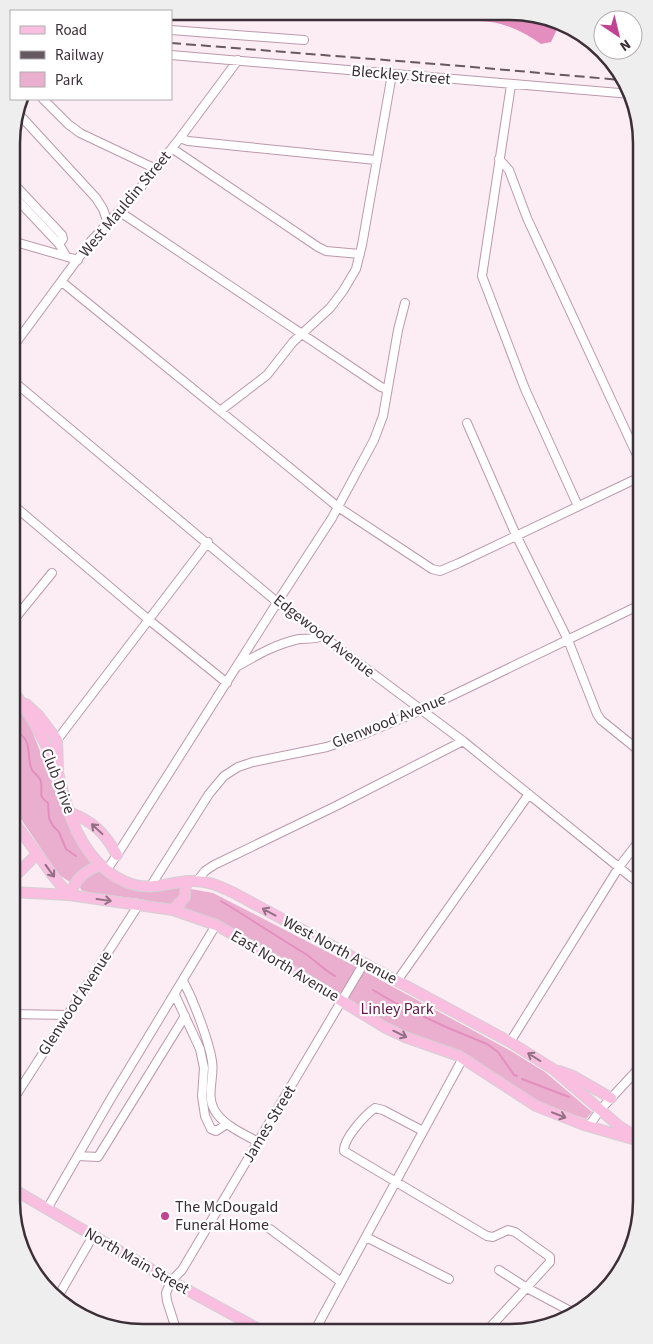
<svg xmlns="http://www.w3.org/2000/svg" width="653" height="1344" font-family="'Source Sans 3',sans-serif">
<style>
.green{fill:#eaafcf}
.water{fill:#e48ebf}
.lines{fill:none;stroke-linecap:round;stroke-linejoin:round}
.stream{stroke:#e48ebf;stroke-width:2}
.minor-casing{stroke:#bc98ab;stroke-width:10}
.major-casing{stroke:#d4d1d3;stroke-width:12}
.minor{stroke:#fff;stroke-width:8}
.major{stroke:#f9bee0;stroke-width:10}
.rail{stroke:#675961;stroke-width:2;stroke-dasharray:10 5;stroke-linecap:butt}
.oneway{stroke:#926f83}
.poi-dot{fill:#c14492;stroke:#fff;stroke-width:2}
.labels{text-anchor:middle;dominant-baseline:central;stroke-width:4.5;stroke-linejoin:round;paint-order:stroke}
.street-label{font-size:16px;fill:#3d2f37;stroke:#fff}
.park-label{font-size:16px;fill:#601546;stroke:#fff}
.poi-label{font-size:16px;fill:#3d2f37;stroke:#fff;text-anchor:start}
.rim{fill:none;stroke:#3d2f37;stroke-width:2.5}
</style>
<rect width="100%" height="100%" fill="#fcecf4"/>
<path class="green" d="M12,699L29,723L74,837L93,866L70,882L59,875L12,806Z
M100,871L129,887L182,886V893L172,906L140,899L89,893L81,890L79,884L92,873Z
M191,889L213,893L351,964L511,1051L545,1072L592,1112L586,1119L552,1107L525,1095L470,1056L405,1034L183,910Z"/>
<path class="water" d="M479,13L536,14L559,25L551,42L541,44C523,31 501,21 479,21L476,17Z"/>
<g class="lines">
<path class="stream" d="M12,725C16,732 24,734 27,743C30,751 28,763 32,770C35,774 40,777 41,782C43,794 37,795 48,803L49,818L53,826L59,832L66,849L76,856
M221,901C249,918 276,936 304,953C315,960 324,970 335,976
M373,990L397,1004L446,1027L487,1044L498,1052L514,1075L517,1076
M522,1079L569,1097"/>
<g class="minor-casing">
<path id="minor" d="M171,30L304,40
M171,55L631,94
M511,85L482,276L525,389L578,506
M43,99L68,124L80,133L156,169
M17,112L96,198L103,209L108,223
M180,138L188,141L376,160
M173,149L318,247L326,251L360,254
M499,159L509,170L527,218L642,466
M12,182L62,235L63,239L59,244
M12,194L59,244L66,256
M120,212L381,387L387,389
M12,241L78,260
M62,282L338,507L432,569L440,571L459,563L642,476
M12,348L91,241L138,191L180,138L238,60
M12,380L277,602L463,741L642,886
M220,411L267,375L293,342L330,308L343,291L356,269L362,245L392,74
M467,423L516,535L568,640L597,714L601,720L642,753
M12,504L149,620L227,683
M12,622L52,573
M238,666C257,655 276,644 299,639C306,638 315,640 322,636
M57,740L208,542
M106,871L117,855L280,598L332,518L374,440L383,416L398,330L405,303
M197,881L205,871L214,865L336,806L463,741
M150,887L209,794L224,776L238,767L253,762L327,747L364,734L422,710L642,604
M183,981C193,999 209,1041 212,1061C215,1079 204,1097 217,1114C227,1127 244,1134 258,1142
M397,981L529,794
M175,995L200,1049L204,1068L202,1096L205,1116L211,1129L216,1131L227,1124
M11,1014L67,1015
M510,1042L619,867L642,837
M11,1103L139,904
M589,1126L600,1110L641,1066
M423,1131L383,1110L375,1108C365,1115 343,1139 344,1151L487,1236L493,1237L508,1230L515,1232L550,1257V1262L485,1333
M78,1156L98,1157L185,1016
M47,1209L110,1100L216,925
M270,1229L341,1282
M366,1237L449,1279
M499,1270L527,1288L572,1312
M56,1300L93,1236
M177,1332L167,1301L166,1293L171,1281L182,1270L364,963
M314,1332L463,1058"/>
</g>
<g class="major-casing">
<path id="major" d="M12,690C31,714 47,745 58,773C61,783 63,793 66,803C76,836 93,868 126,882C150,892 167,882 190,881C207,880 219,886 234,893L510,1042L553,1069L619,1126L641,1140
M26,704L39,716L57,740L58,770
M69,812C94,822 104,832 117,855
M12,819L54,877L69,895
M12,879L37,854
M12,892L69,895L173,910L216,925L239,938L384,1027L405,1037L459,1056L536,1106L584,1125L636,1140
M69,895C77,878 83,872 100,865
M173,910L185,897L186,881
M559,1071L573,1076L611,1098
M11,1188L171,1281L264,1332"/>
</g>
<use href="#minor" class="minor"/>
<use href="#major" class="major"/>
<path class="rail" d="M171,43L461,66L621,80"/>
</g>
<defs><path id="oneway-shaft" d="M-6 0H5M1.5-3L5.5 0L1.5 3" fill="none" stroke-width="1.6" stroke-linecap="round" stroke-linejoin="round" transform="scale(1.25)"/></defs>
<g class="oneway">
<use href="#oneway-shaft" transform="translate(97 829) rotate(-137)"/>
<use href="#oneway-shaft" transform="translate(50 871) rotate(54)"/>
<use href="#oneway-shaft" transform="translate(104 900) rotate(8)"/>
<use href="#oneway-shaft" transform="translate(269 912) rotate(-152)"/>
<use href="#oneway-shaft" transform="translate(400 1034) rotate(26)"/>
<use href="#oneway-shaft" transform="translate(534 1057) rotate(-148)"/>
<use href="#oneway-shaft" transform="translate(559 1115) rotate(21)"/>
</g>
<circle class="poi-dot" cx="165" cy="1216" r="5"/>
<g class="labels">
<g class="street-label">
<text transform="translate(401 75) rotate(5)">Bleckley Street</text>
<text transform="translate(125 204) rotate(-50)">West Mauldin Street</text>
<text transform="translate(324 636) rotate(38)">Edgewood Avenue</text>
<text transform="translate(389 721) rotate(-22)">Glenwood Avenue</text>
<text transform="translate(58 781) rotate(69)">Club Drive</text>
<text transform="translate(340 950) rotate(28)">West North Avenue</text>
<text transform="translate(285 966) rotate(31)">East North Avenue</text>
<text transform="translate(75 1003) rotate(-57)">Glenwood Avenue</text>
<text transform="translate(269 1124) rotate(-59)">James Street</text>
<text transform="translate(137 1261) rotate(30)">North Main Street</text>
</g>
<g class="park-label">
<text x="397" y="1009">Linley Park</text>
</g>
<g class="poi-label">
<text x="175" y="1207">The McDougald<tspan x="175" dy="18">Funeral Home</tspan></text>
</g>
</g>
<path d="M0 0H653V1344H0ZM143 20H510A123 123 0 0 1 633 143V1201A123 123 0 0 1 510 1324H143A123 123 0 0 1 20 1201V143A123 123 0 0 1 143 20Z" fill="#efeeef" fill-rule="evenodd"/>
<path class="rim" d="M143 20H510A123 123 0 0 1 633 143V1201A123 123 0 0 1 510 1324H143A123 123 0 0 1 20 1201V143A123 123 0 0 1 143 20Z"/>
<rect x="10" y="10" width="162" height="90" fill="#ffffff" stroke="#b1acaf"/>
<rect x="20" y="26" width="25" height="8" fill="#f9bee0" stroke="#b1acaf"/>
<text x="55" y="35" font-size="15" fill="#3d2f37">Road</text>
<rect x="20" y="51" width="25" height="8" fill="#675961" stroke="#b1acaf"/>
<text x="55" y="60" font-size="15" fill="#3d2f37">Railway</text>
<rect x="20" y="72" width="25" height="15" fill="#eaafcf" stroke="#b1acaf"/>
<text x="55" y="85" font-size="15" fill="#3d2f37">Park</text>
<g transform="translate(618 35) rotate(145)"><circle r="24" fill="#ffffff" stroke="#b1acaf"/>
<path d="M0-4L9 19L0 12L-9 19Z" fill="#c14492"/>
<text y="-8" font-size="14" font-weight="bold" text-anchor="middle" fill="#3d2f37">N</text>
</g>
</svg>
